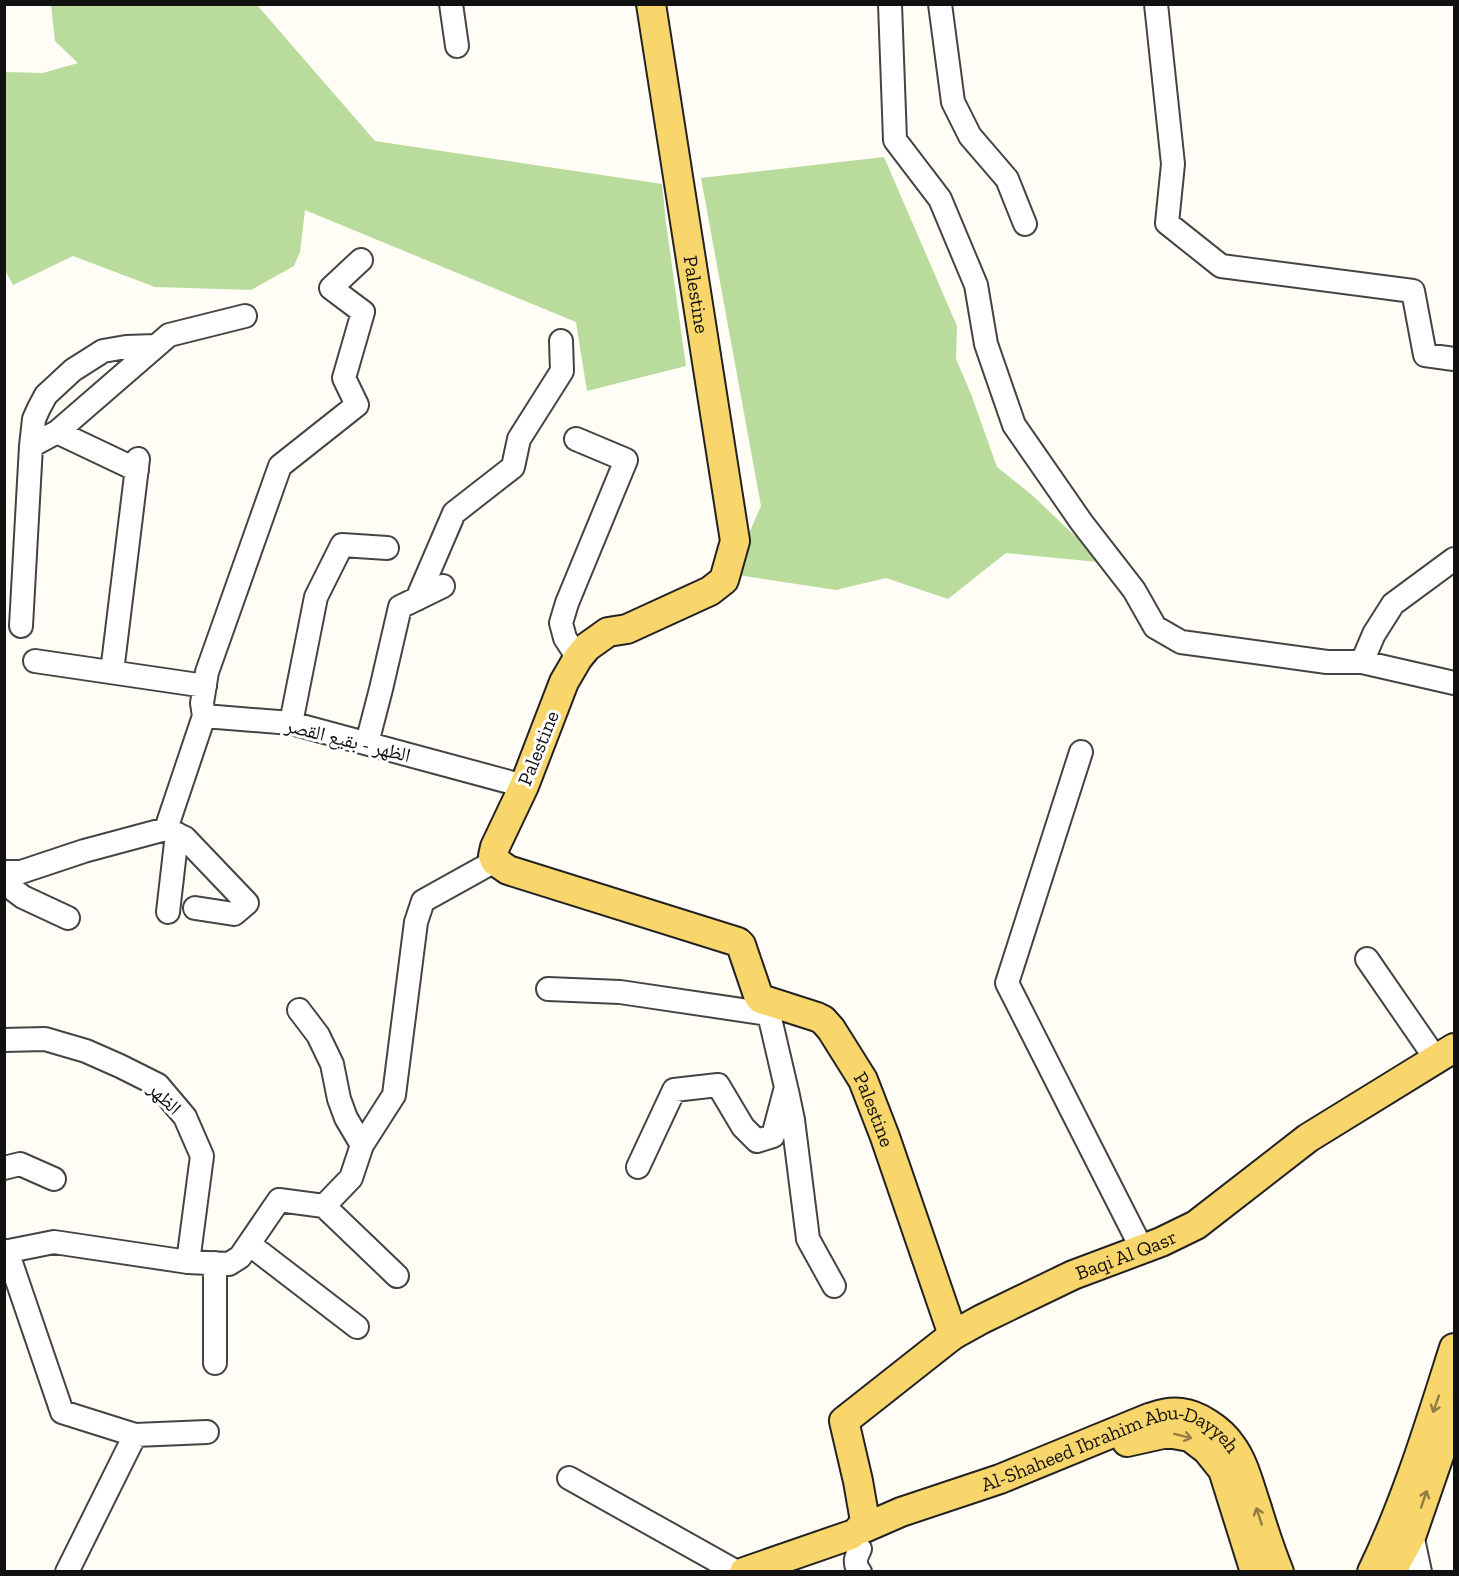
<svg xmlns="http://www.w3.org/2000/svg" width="1459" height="1576" font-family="'Zilla Slab','Noto Naskh Arabic',serif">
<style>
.forest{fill:#b9dc9c}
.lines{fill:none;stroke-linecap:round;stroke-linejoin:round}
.minor-casing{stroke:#444;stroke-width:26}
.major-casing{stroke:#222;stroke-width:32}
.minor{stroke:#fff;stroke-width:22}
.major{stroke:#f9d66b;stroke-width:28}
.oneway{stroke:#917d42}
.labels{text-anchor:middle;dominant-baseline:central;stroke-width:6;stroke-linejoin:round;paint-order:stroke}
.street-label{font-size:20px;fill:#111;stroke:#fff}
</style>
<rect width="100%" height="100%" fill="#fffdf5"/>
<path class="forest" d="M51,5H257L375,141L662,184L666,223L686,366L587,391L576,322L305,210L300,252L294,266L251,290L155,287L73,256L13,285L4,268L5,72L43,73L78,63L55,41Z
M884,157L957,326L956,359L971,394L997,467L1032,495L1075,536L1118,564L1006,553L948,599L886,578L836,590L731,574L761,506L701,178Z"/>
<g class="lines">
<g class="minor-casing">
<path id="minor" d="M451,4L457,46
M890,4L895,140L940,199L976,285L986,344L1014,425L1082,523L1134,590L1155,627L1181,642L1327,662H1362L1374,634L1393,604L1454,559
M940,4L953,102L970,136L1007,179L1025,224
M1156,4L1173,164L1167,223L1221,266L1413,291L1425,355L1454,359
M57,432L169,335L245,316
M576,439L626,460L567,603L561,623L565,638L578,658
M31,446L34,419L39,408L46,395L73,370L103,351L126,347L156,346
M417,599L454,513L513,467L519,439L562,371L561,341
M21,626L31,446L57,432L137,470
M35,661L205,686
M1362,662L1454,683
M112,672L138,459
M204,716L202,703L207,672L280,466L357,405L344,378L363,312L331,288L361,260
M291,723L316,597L342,545L387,548
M367,743L381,689L400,607L443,586
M1081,752L1007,983L1142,1249
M166,829L185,838L247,903L234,914L195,908
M4,872H21L84,851L166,829L204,716L291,723L524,786
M4,880L15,891L23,897L68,918
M168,912L177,834
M1367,959L1436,1059
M548,989L620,992L769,1014L765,1002
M299,1010L318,1035L332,1064L339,1099L346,1118L362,1145
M4,1040L45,1039L86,1051L120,1066L158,1085L185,1117L202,1156L188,1262
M787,1091L793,1120L808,1239L834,1286
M638,1167L674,1090L718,1085L743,1127L757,1141L773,1136L786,1087L769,1014
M4,1168L20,1164L54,1179
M324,1206L351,1178L362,1145L394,1095L416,922L423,901L495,861
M249,1244L357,1327
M7,1251L62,1412L135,1435L207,1432
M4,1252L54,1242L188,1262L229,1264L240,1257L279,1200L324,1206L397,1276
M215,1263V1363
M569,1478L737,1572
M1412,1534L1420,1572
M67,1572L135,1435
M860,1572C853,1563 856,1557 860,1549"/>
</g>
<g class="major-casing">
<g id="major">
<path id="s1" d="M651,4L735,541L724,580L710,591L627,629L608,632L587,647L578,658L564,682L524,786L495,847L493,856L495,861L508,870L738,942L741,945L758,995L761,999L817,1017L823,1020L831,1029L863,1080L885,1137L953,1335"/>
<path d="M1127,1442L1163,1434H1173L1190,1437L1207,1450L1223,1470L1255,1572"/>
<path id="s2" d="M860,1528L864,1525L865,1521L858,1481L844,1421L953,1335L982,1319L1073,1275L1161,1242L1196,1225L1308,1138L1454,1048"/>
<path id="s3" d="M862,1529L901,1512L1000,1479L1149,1418C1159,1415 1170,1411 1181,1413C1199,1415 1221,1430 1231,1445C1244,1462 1249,1485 1256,1505C1263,1528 1270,1550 1279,1572"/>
<path d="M744,1572L851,1535"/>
<path d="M1372,1572C1407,1500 1430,1423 1454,1348"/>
<path d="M1391,1572L1412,1534L1454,1412"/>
</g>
</g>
<use href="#minor" class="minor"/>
<use href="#major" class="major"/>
</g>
<defs><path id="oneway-shaft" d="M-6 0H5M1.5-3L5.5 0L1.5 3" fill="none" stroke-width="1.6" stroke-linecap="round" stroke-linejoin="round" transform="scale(1.5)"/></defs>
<g class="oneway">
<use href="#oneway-shaft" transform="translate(1436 1404) rotate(109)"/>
<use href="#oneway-shaft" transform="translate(1183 1436) rotate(14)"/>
<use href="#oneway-shaft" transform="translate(1424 1499) rotate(-71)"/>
<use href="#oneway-shaft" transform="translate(1259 1516) rotate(-108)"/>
</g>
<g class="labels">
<g class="street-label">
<text stroke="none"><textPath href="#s1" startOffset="294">Palestine</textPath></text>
<text transform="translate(348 740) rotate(14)">الظهر - بقيع القصر</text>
<text transform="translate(538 748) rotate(-68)">Palestine</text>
<text transform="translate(165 1098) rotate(44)">الظهر</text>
<text stroke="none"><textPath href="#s1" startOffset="1462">Palestine</textPath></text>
<text stroke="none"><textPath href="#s2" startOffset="441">Baqi Al Qasr</textPath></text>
<text stroke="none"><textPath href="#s3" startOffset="268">Al-Shaheed Ibrahim Abu-Dayyeh</textPath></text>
</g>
</g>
<rect width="1459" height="1576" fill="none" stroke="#111111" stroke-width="12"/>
</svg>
